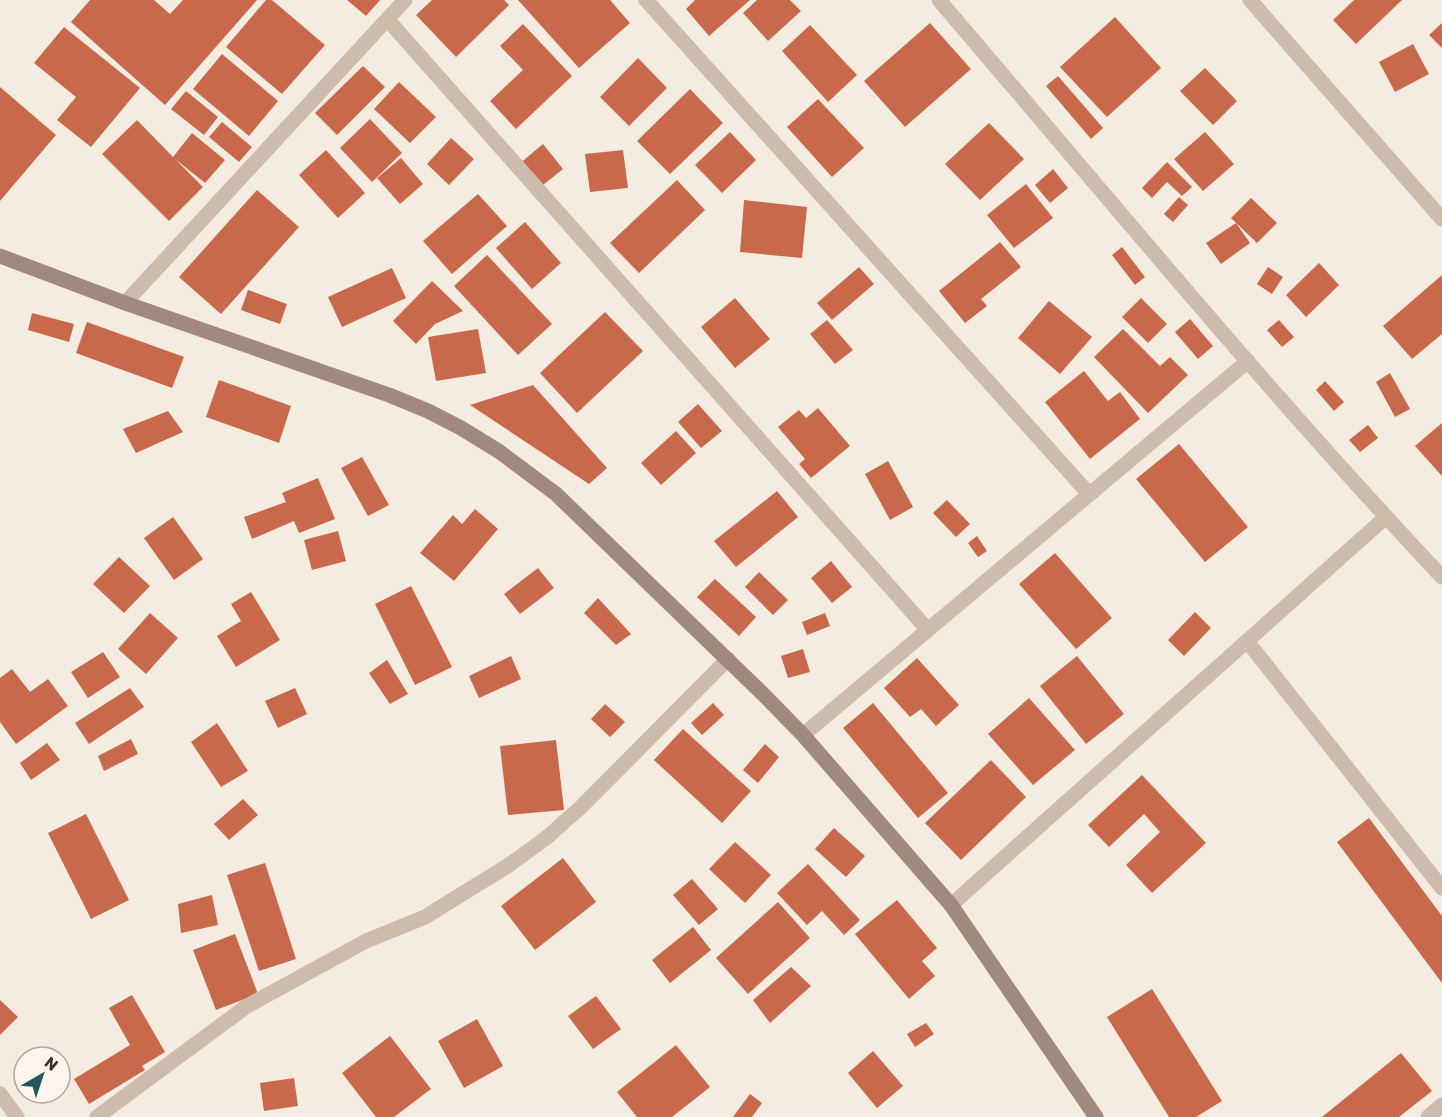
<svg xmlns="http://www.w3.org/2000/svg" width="1442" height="1117" font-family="Rubik,sans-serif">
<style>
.building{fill:#c8694b}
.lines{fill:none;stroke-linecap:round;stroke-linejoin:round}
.minor{stroke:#cdbbac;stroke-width:15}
.secondary{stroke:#a18a7d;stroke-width:15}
</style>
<rect width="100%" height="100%" fill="#f4ebe1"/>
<path class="building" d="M90,0H154L170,14L183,0H257L165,105L71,22Z
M266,0H272L325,45L282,94L226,47Z
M347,0H380L366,16Z
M432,0H504L509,5L456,57L416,15Z
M518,0H610L630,23L579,68Z
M695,0H750L709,36L686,9Z
M757,0H790L801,11L768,41L743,13Z
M1354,0H1402L1356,44L1333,20Z
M1115,17L1161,68L1107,117L1060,67Z
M930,23L971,69L905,127L864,81Z
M1442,23V48L1429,35Z
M523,24L572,76L516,129L490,101L523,70L500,46Z
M810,25L857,75L828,102L782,51Z
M64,27L140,88L91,147L57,120L76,97L34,63Z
M1413,44L1429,74L1395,92L1379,62Z
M222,54L278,101L249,136L193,89Z
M638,58L667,88L629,126L600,97Z
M363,66L385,87L337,135L315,113Z
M1205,68L1237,101L1213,125L1180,91Z
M1058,76L1103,128L1091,139L1046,86Z
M399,82L436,117L410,143L374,109Z
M0,87L56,135L0,201Z
M690,89L723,123L670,174L637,141Z
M186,91L218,117L204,135L171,109Z
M818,99L864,148L832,177L787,127Z
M370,119L402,153L372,182L340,148Z
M137,120L173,157L192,133L225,160L205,183L175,159L203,187L169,221L102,154Z
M222,122L252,147L239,162L209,137Z
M989,123L1024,159L980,200L945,164Z
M730,132L756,160L722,193L695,165Z
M1205,132L1234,164L1203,191L1174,159Z
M451,138L474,159L449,185L427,164Z
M543,144L563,169L538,189L518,165Z
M326,150L365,193L338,218L299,175Z
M623,150L628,188L590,192L585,154Z
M401,158L423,184L400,204L377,178Z
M1167,162L1192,187L1182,196L1167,182L1152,198L1142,188Z
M1053,169L1068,188L1050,203L1035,185Z
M677,180L705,210L639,273L610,243Z
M1026,184L1053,218L1014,248L987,215Z
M257,190L299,227L221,314L179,277Z
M478,194L507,226L452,274L423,241Z
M1179,197L1188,205L1173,222L1164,214Z
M1251,198L1277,223L1257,243L1231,218Z
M744,200L807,207L802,258L740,252Z
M525,222L561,263L532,289L496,248Z
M1236,223L1250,243L1221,264L1206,243Z
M1000,242L1021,267L981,299L987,306L965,323L939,291Z
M1122,247L1145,277L1135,285L1112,255Z
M487,255L552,324L518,355L454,286Z
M1319,263L1339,285L1306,317L1286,295Z
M859,267L874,284L832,320L817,303Z
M1268,267L1283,277L1272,294L1257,284Z
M392,268L406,298L342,327L328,297Z
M1442,275V334L1412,359L1383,326Z
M432,281L463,311L435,324L416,344L393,321Z
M248,290L287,304L280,324L241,310Z
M735,298L770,339L735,368L701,327Z
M1141,298L1167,324L1148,343L1122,317Z
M1049,301L1092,337L1060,374L1018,338Z
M605,312L643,351L577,413L540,373Z
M32,313L74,324L69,342L28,330Z
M1190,319L1213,346L1198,359L1175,332Z
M827,320L853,350L835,364L810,334Z
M1279,320L1294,337L1282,347L1267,330Z
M87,322L184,357L172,388L76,353Z
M478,329L486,373L436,381L428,337Z
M1123,329L1160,366L1170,357L1188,375L1148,413L1094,357Z
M1084,371L1108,401L1120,392L1140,419L1090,459L1045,402Z
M1390,373L1410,409L1395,417L1376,382Z
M219,380L291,406L279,443L206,417Z
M1325,381L1344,402L1334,411L1316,390Z
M533,385L607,468L589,484L470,405Z
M698,404L722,431L701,448L678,422Z
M818,408L850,446L811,478L799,464L805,459L778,427L799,410L806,418Z
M168,411L183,432L136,453L123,429Z
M1442,423V476L1415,446Z
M1368,425L1378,438L1360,452L1349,440Z
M676,431L696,453L661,485L641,463Z
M1179,444L1248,527L1205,562L1136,479Z
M362,457L389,505L368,516L341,468Z
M888,461L913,507L890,520L865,474Z
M318,478L335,519L299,533L294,521L252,539L244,517L286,502L282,493Z
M777,491L798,517L736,567L714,541Z
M947,500L970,524L956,537L933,513Z
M475,509L498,529L454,581L420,553L453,515L462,524Z
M173,517L203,559L174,580L144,538Z
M338,531L346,561L312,570L304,540Z
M977,536L987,551L978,557L968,543Z
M1055,553L1112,618L1076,649L1019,584Z
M119,557L150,586L124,613L93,584Z
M831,561L852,587L832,603L811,578Z
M538,568L554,588L520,614L504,594Z
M759,572L788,600L773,615L745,587Z
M715,579L756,617L739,636L697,597Z
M411,586L452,667L415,685L375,604Z
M251,592L280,640L236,667L217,636L241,621L231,604Z
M598,598L631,634L616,645L584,613Z
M1195,612L1211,628L1184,656L1168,640Z
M150,613L178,638L146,674L118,649Z
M825,613L830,626L807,635L802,622Z
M803,649L810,672L788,678L781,656Z
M103,652L120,677L88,698L71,672Z
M511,656L521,679L479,698L469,676Z
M1077,656L1124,714L1086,744L1040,686Z
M917,658L959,705L936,726L921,709L910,717L884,688Z
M387,660L408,694L390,704L369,673Z
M12,669L30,692L48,679L68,706L16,744L0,722V678Z
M130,688L144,707L89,744L75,723Z
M295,688L307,714L278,728L265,701Z
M1029,698L1075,750L1033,785L988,734Z
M713,703L724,715L702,735L691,723Z
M873,703L948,793L918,818L843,728Z
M605,704L625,722L610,737L591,719Z
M217,723L248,771L221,787L191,742Z
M683,729L751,791L722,823L654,760Z
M131,739L138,754L104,771L98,756Z
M556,740L564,810L508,815L500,746Z
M47,743L60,760L31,780L20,763Z
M765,744L779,757L758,783L743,770Z
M991,760L1026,797L961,860L925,823Z
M1142,775L1206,843L1152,893L1126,865L1160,832L1144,814L1109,847L1088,825Z
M243,799L258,815L229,840L214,824Z
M86,814L129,900L91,919L48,833Z
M1369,818L1442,916V983L1337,842Z
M834,828L865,856L846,877L815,849Z
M735,842L771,875L745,903L709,869Z
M563,858L596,902L535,950L501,906Z
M265,863L296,959L259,971L227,875Z
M808,864L860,920L844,935L822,911L807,925L777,893Z
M692,879L718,909L699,925L673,895Z
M212,895L218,925L181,933L178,904Z
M897,900L937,948L922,961L935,976L909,999L855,934Z
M778,902L810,938L748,994L716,958Z
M693,927L711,950L670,983L652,960Z
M235,934L258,994L216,1010L193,950Z
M791,967L811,986L770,1023L753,1000Z
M1152,989L1222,1101L1196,1117H1169L1107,1017Z
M132,995L165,1052L142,1066L145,1070L89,1104L74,1079L130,1045L109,1008Z
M596,996L621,1029L593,1049L568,1016Z
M0,1000L18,1017L0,1035Z
M477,1019L503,1066L464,1088L438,1041Z
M926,1023L934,1034L915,1047L907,1034Z
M390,1036L431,1089L394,1117H376L342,1073Z
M676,1045L710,1087L672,1117H637L617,1092Z
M873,1051L903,1086L877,1108L848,1073Z
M1401,1053L1432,1091L1399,1117H1322Z
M294,1078L298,1106L264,1111L260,1083Z
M750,1094L762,1103L752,1117H733Z"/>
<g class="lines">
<path class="minor" d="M646,0L1089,494
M939,0C1105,194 1267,391 1442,577
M1250,0L1442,219
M387,19L928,630
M125,303L405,0
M1247,641L1442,888
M803,735L1248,361
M951,905L1386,517
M0,1094L17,1117
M97,1117L247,1006L366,941L425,917L509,865L546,838L580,808L728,659
M1428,1117L1442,1105"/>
<path class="secondary" d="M0,256L125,303L389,395L428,411L461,428L500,452L556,494L764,695L803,735L951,905L1096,1117"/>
</g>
<g transform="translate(42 1075) rotate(39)"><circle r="28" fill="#fbf5ee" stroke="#aea6a0" stroke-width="1.5"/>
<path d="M0-4.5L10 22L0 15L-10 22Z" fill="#1f5a5e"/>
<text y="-9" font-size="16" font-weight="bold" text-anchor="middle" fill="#3b302b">N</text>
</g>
</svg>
